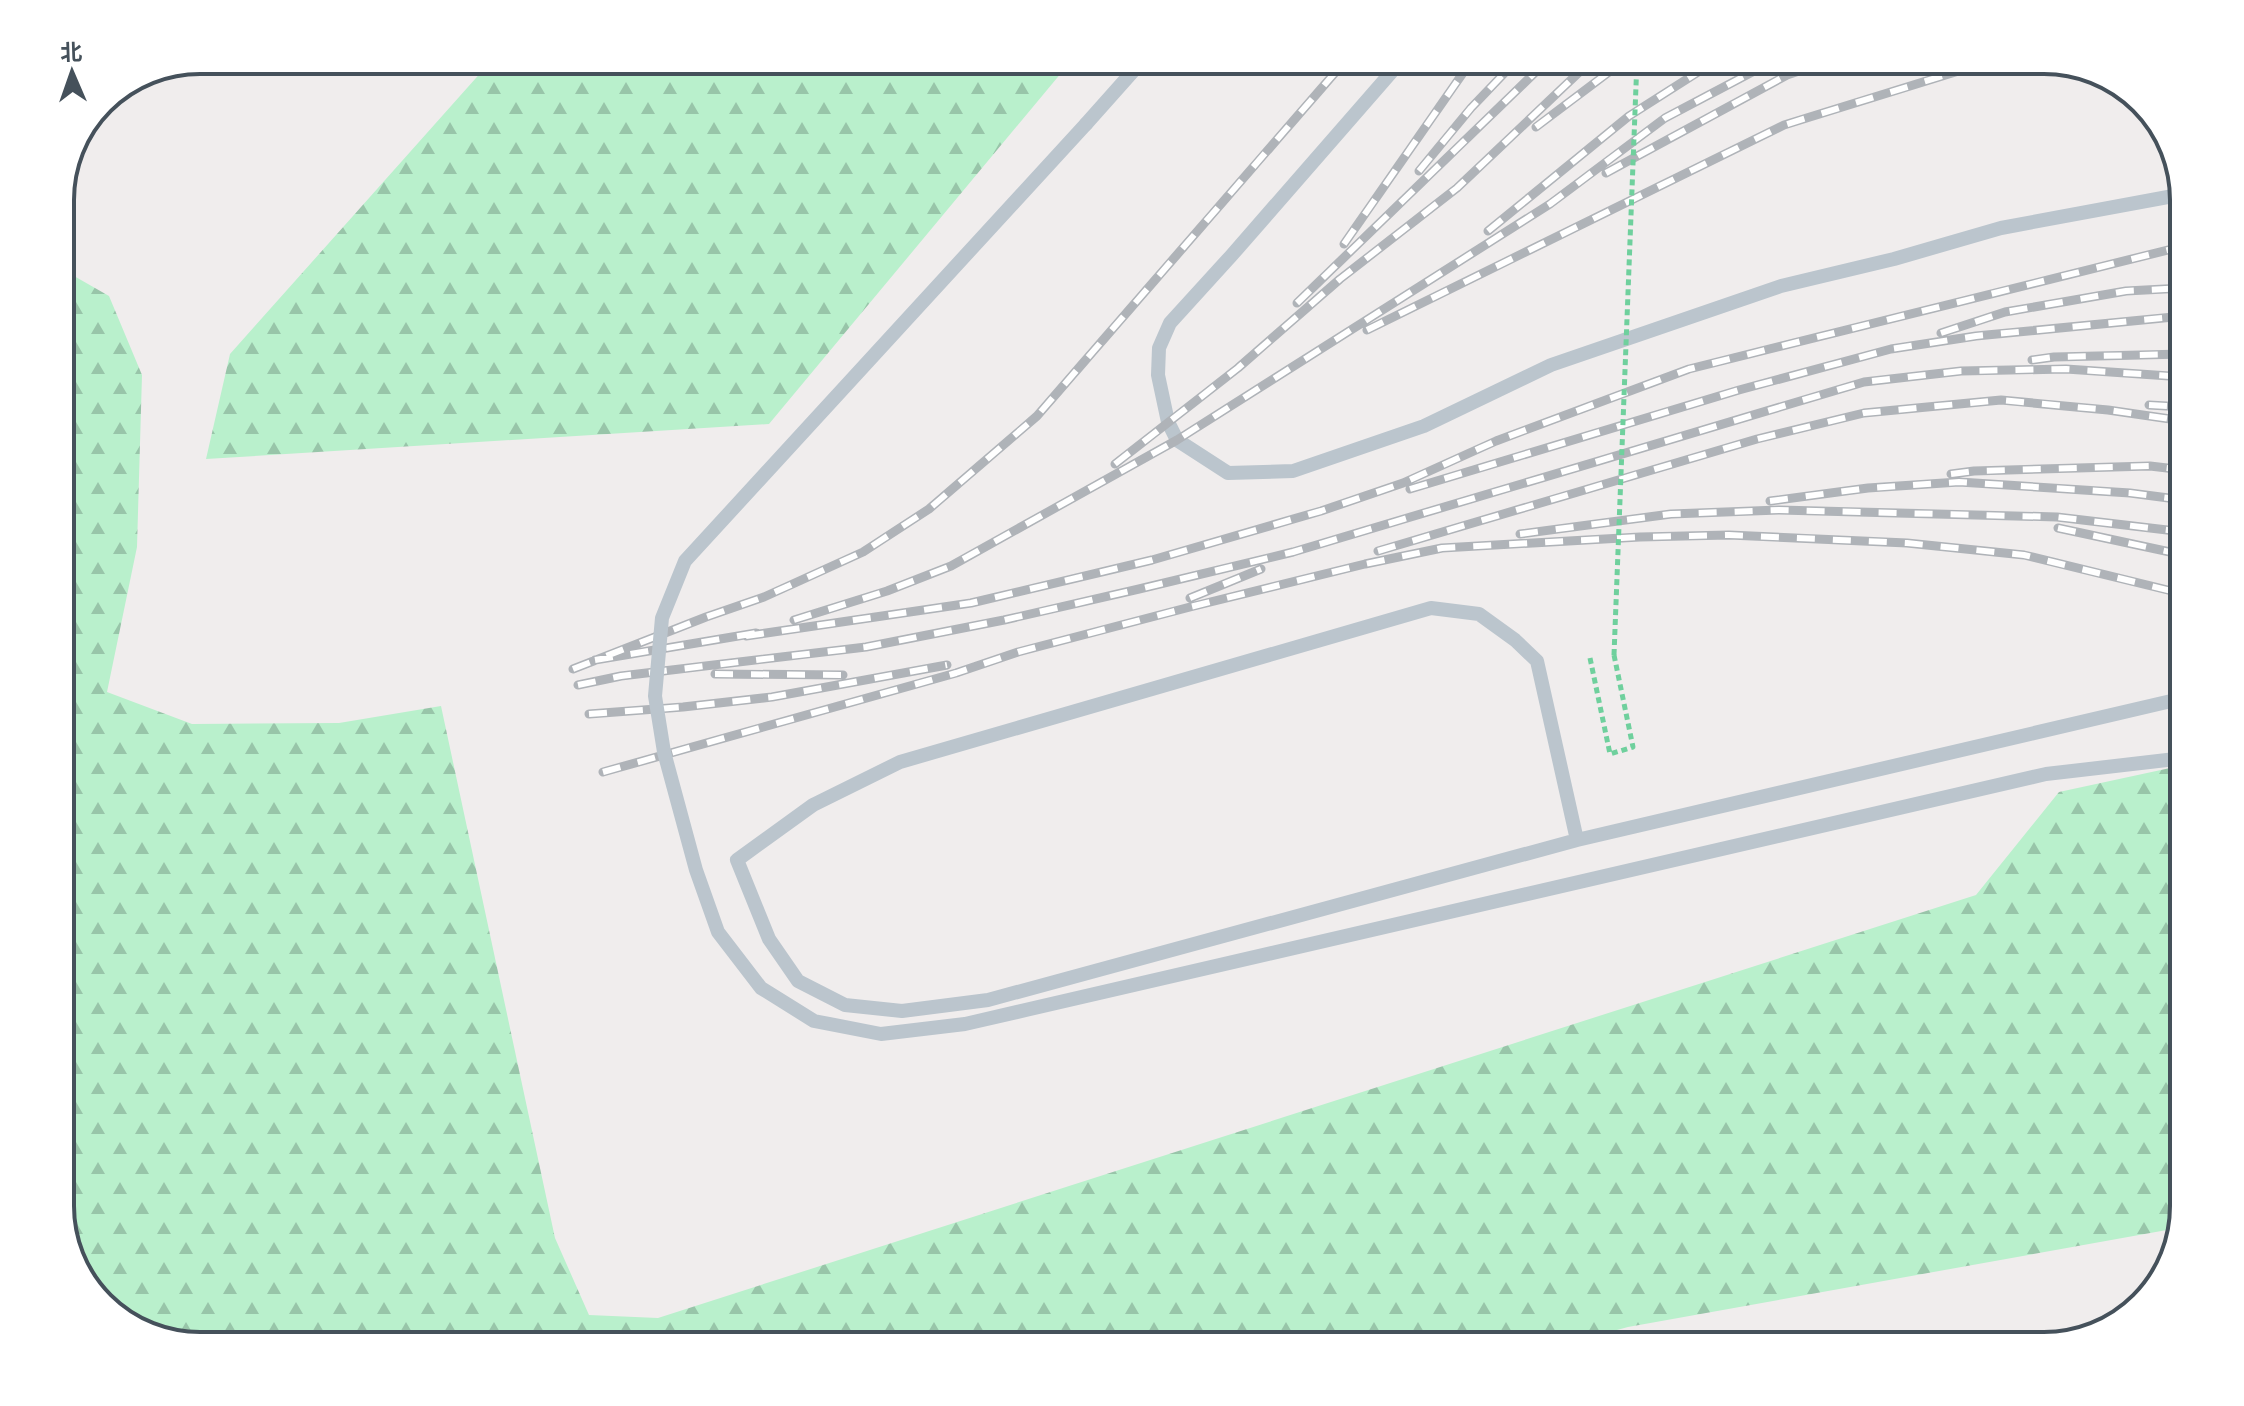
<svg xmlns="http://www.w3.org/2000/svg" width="2244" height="1406" font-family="Poppins,'Noto Sans SC',sans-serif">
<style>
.forest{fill:url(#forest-firs)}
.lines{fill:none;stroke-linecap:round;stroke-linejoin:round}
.path{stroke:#6fd09d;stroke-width:5;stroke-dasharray:6 4;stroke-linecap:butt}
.service{stroke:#bbc5cd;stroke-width:14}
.rail-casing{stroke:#afb3b8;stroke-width:9}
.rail{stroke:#fff;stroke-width:6;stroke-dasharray:18;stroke-linecap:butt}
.path-bridge{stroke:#6fd09d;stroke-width:5;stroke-dasharray:6 4;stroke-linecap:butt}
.service-bridge{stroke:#bbc5cd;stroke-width:14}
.rim{fill:none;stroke:#45515b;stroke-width:4}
</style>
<defs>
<pattern id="forest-firs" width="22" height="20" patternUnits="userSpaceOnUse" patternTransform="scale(2)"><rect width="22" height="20" fill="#b9f0cc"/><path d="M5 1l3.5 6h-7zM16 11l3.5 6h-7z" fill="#98c5a9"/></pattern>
</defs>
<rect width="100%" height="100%" fill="#f0eded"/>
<path class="forest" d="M492,60H1072L769,424L206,459L230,354Z
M60,268L109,296L142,375L137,547L107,692L192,724L339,723L441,706L555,1238L589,1315L658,1318L1976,895L2059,792L2184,765V1207L2178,1228L1628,1327L1558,1346H200L130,1327L79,1276L60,1215Z"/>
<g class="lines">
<path class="path" d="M1590,658L1610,754L1633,747L1614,655"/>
<path class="service" d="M1402,60L1231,256L1170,323L1159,348L1158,375L1168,422L1177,440L1228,473L1293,471L1424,426L1551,365L1781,286L1894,259L2001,228L2184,194
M1086,124L1143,60
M1577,840L1537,661L1515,640L1479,614L1431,608L900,762L813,805L737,860L769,939L798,981L845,1005L902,1011L988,1000L1577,840L2184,698"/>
<g class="rail-casing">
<path id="rail" d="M1536,127L1625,60
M1419,171L1471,108L1517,60
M1606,173L1787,75L1832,60
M1488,231L1629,116L1717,60
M1344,244L1472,60
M1297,303L1548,60
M1367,330L1784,125L1965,69L2046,61
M1941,333L2005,312L2126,291L2184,288
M2032,360L2054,357L2184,354
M2149,405L2184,407
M1115,464L1238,368L1340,279L1457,188L1592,60
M1951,474L1974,471L2150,466L2184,470
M1410,489L1739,390L1891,349L1976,336L2184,316
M1770,501L1868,488L1959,482L2130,493L2184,500
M2058,528L2184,555
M1520,534L1671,514L1779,510L2057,517L2184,532
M1378,551L1757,439L1864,413L2001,400L2108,410L2184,421
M1190,598L1261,569
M794,620L887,591L951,566L1177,440L1550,204L1665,118L1775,60
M746,636L971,603L1152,560L1321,511L1403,483L1496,441L1689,369L2184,246
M595,660L756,633
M573,669L706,617L764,597L863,552L929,509L1037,416L1346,60
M715,674L843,675
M578,685L621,676L866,647L1004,620L1139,589L1293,552L1864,382L1961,371L2066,369L2184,377
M589,714L683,707L772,697L947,665
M603,772L956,673L1018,652L1190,607L1365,564L1442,548L1640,537L1729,535L1907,543L2024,555L2184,594"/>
</g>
<use href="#rail" class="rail"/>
<path class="path-bridge" d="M1614,655L1637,60"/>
<path class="service-bridge" d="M1086,124L685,561L662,618L655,696L664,752L696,870L718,932L761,988L814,1021L881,1034L965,1024L2046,774L2184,758"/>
</g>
<path d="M0 0H2244V1406H0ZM200 74H2044A126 126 0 0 1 2170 200V1206A126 126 0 0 1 2044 1332H200A126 126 0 0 1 74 1206V200A126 126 0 0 1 200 74Z" fill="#fff" fill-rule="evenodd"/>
<path class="rim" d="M200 74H2044A126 126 0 0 1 2170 200V1206A126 126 0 0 1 2044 1332H200A126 126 0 0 1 74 1206V200A126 126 0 0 1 200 74Z"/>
<g transform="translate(72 72) rotate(358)" stroke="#ffffff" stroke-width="6" paint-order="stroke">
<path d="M0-6L14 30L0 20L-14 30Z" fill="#45515b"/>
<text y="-12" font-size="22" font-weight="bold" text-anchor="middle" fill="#45515b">北</text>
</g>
</svg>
